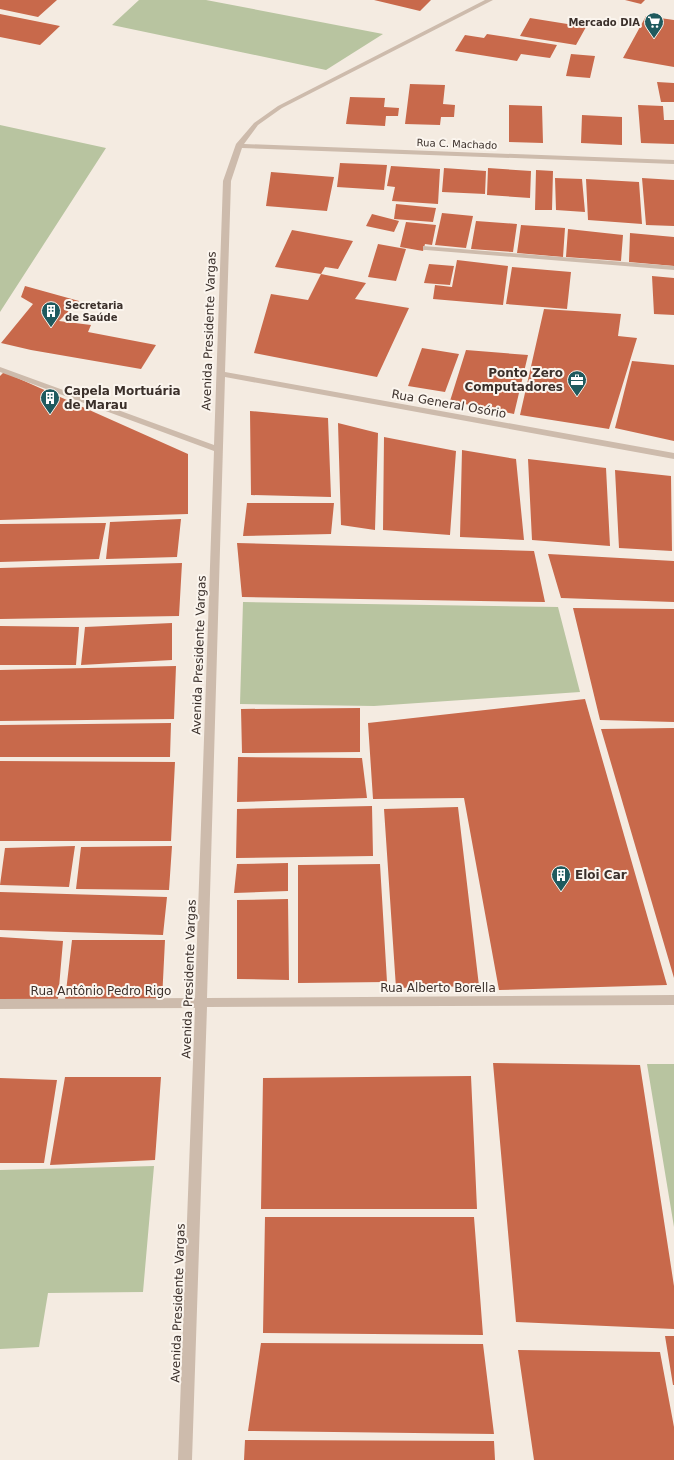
<svg xmlns="http://www.w3.org/2000/svg" width="674" height="1460" font-family="'DejaVu Sans',sans-serif">
<style>
.green{fill:#b8c4a0}
.building{fill:#c8694b}
.lines{fill:none;stroke-linecap:round;stroke-linejoin:round}
.minor{fill:#cdbbac;fill-rule:evenodd}
.labels{text-anchor:middle;dominant-baseline:central;stroke-width:4;stroke-linejoin:round;paint-order:stroke}
.far-poi-label{font-size:10px;font-weight:bold;fill:#3b302b;stroke:#fbf5ee;text-anchor:end}
.far-street-label{font-size:10px;fill:#3b302b;stroke:#fbf5ee}
.street-label{font-size:12px;fill:#3b302b;stroke:#fbf5ee}
.poi-label{font-size:12px;font-weight:bold;fill:#3b302b;stroke:#fbf5ee;text-anchor:start}
</style>
<rect width="100%" height="100%" fill="#f4ebe1"/>
<path class="green" d="M139,0H206L383,34L326,70L112,25Z
M0,125L106,148L0,312Z
M243,602L558,607L580,692L374,706L240,704Z
M647,1064H674V1227Z
M154,1166L143,1292L48,1293L39,1347L0,1349V1170Z"/>
<path class="building" d="M0,0H57L38,17L0,9Z
M374,0H431L420,11Z
M625,0H645L641,4Z
M0,14L60,26L40,45L0,37Z
M646,16L674,20V67L623,58Z
M530,18L586,27L576,45L520,36Z
M487,34L557,45L550,58L521,54L517,61L455,51L465,35L484,38Z
M571,54L595,56L590,78L566,76Z
M657,82L674,83V102H661Z
M410,84L445,85L443,104L455,105L454,117H441L440,125L405,124Z
M350,97L385,98L384,107L399,108L398,116H386L385,126L346,124Z
M509,105L542,106L543,143L509,142Z
M638,105L663,106L664,120H674V144L641,143Z
M582,115L622,117V145L581,143Z
M340,163L387,165L384,190L337,187Z
M391,166L440,169L438,204L392,201L395,187L387,186Z
M444,168L486,171L485,194L442,192Z
M488,168L531,171L530,198L487,195Z
M536,170L553,171L552,210H535Z
M271,172L334,177L327,211L266,206Z
M555,178L582,179L585,212L556,210Z
M642,178L674,180V226L646,225Z
M586,179L639,182L642,224L588,220Z
M396,204L436,208L433,222L394,219Z
M442,213L473,216L466,248L435,245Z
M372,214L399,221L394,232L366,226Z
M476,221L517,224L513,252L471,249Z
M406,222L436,225L432,245L425,244L423,251L400,247Z
M521,225L565,228L563,257L517,253Z
M568,229L623,235L621,261L566,257Z
M292,230L353,241L338,269L325,267L321,274L275,267Z
M630,233L674,237V266L629,262Z
M378,244L406,249L396,281L368,277Z
M457,260L508,266L503,305L433,299L435,285L452,287Z
M429,264L454,266L450,285L424,283Z
M512,267L571,272L567,309L506,304Z
M321,274L366,283L355,299L409,308L377,377L254,353L271,294L308,300Z
M652,276L674,278V315L654,314Z
M25,286L79,301L59,321L91,325L88,332L156,345L141,369L31,350L1,343L33,304L21,297Z
M544,309L621,314L618,336L637,338L609,429L520,415Z
M422,348L459,354L445,392L408,386Z
M466,350L528,355L514,414L450,401Z
M632,361L674,365V441L615,428Z
M4,372L188,454V514L0,520V376Z
M250,411L328,418L331,497L251,495Z
M338,423L378,433L375,530L341,525Z
M384,437L456,451L450,535L383,530Z
M462,450L516,459L524,540L460,537Z
M528,459L606,468L610,546L532,540Z
M615,470L671,476L672,551L619,548Z
M247,503H334L331,534L243,536Z
M181,519L177,557L106,559L110,522Z
M106,523L99,559L0,562V524Z
M237,543L534,551L545,602L242,597Z
M548,554L674,561V602L561,598Z
M182,563L179,616L0,619V568Z
M573,608L674,609V722L600,720Z
M172,623V660L81,665L85,627Z
M0,626L79,627L76,665H0Z
M176,666L174,719L0,721V670Z
M585,699L667,985L499,990L464,798L373,799L368,723Z
M360,708V752L242,753L241,709Z
M171,723L170,757H0V725Z
M674,728V978L601,729Z
M238,757L362,758L367,798L237,802Z
M0,761L175,762L171,841H0Z
M372,806L373,856L236,858L237,809Z
M458,807L479,986L396,988L384,809Z
M75,846L69,887L0,885L5,848Z
M172,846L169,890L76,889L81,847Z
M288,863V891L234,893L237,864Z
M380,864L387,982L298,983V865Z
M0,892L167,897L163,935L0,930Z
M288,899L289,980L237,979V900Z
M0,937L63,941L58,999H0Z
M72,940H165L162,1000H65Z
M493,1063L640,1065L674,1286V1329L516,1322Z
M471,1076L477,1209H261L263,1078Z
M65,1077H161L155,1160L50,1165Z
M0,1078L57,1080L44,1163H0Z
M265,1217H474L483,1335L263,1333Z
M665,1336H674V1385H673Z
M261,1343L483,1344L494,1434L248,1431Z
M518,1350L660,1352L674,1427V1460H534Z
M245,1440L494,1441L495,1460H244Z"/>
<g class="lines">
<path class="minor" d="M485,0H493L282,108L258,125L244,144L674,160V164L242,148L231,181L225,372L674,453V459L225,377L207,998L674,995V1005L207,1007L192,1460H178L195,1008L0,1009V999L195,998L214,451L0,372V367L214,445L223,181L236,144L254,123L278,106Z
M423,246L674,266V270L426,250H423Z"/>
</g>
<defs>
<g id="supermarket-pin" transform="scale(1)"><path d="M0 17L-7.5 6A9.5 9.5 0 1 1 7.5 6Z" fill="#1f5a5e" stroke="#fbf5ee"/><path d="M-6-5.5h2.5l.6 2H6L4.5 2H-2.5L-4.4-4H-6ZM-1.5 3.2a1.3 1.3 0 1 0 .1 0ZM3 3.2a1.3 1.3 0 1 0 .1 0Z" fill="#fff"/></g>
<g id="building-pin" transform="scale(1)"><path d="M0 17L-7.5 6A9.5 9.5 0 1 1 7.5 6Z" fill="#1f5a5e" stroke="#fbf5ee"/><path d="M-4-6H4V6H1V3H-1V6H-4ZM-2.5-4.3h1.7v1.8h-1.7ZM.8-4.3h1.7v1.8H.8ZM-2.5-1h1.7V.8h-1.7ZM.8-1h1.7V.8H.8Z" fill="#fff"/></g>
<g id="office-pin" transform="scale(1)"><path d="M0 17L-7.5 6A9.5 9.5 0 1 1 7.5 6Z" fill="#1f5a5e" stroke="#fbf5ee"/><path d="M-6-3h4V-5.5h4V-3h4V5H-6ZM-1-4.5V-3h2v-1.5ZM-6 0V1H6V0Z" fill="#fff"/></g>
</defs>
<g fill-rule="evenodd">
<use href="#supermarket-pin" x="654" y="22"/>
<use href="#building-pin" x="51" y="311"/>
<use href="#office-pin" x="577" y="380"/>
<use href="#building-pin" x="50" y="398"/>
<use href="#building-pin" x="561" y="875"/>
</g>
<g class="labels">
<g class="far-poi-label">
<text x="640" y="22">Mercado DIA</text>
<text x="65" y="305" text-anchor="start">Secretaria<tspan x="65" dy="12">de Saúde</tspan></text>
</g>
<g class="far-street-label">
<text transform="translate(457 144) rotate(2)">Rua C. Machado</text>
</g>
<g class="street-label">
<text transform="translate(209 331) rotate(-88)">Avenida Presidente Vargas</text>
<text transform="translate(449 404) rotate(10)">Rua General Osório</text>
<text transform="translate(199 655) rotate(-88)">Avenida Presidente Vargas</text>
<text transform="translate(189 979) rotate(-88)">Avenida Presidente Vargas</text>
<text x="438" y="988">Rua Alberto Borella</text>
<text x="101" y="991">Rua Antônio Pedro Rigo</text>
<text transform="translate(178 1303) rotate(-88)">Avenida Presidente Vargas</text>
</g>
<g class="poi-label">
<text x="563" y="373" text-anchor="end">Ponto Zero<tspan x="563" dy="14">Computadores</tspan></text>
<text x="64" y="391">Capela Mortuária<tspan x="64" dy="14">de Marau</tspan></text>
<text x="575" y="875">Eloi Car</text>
</g>
</g>
</svg>
